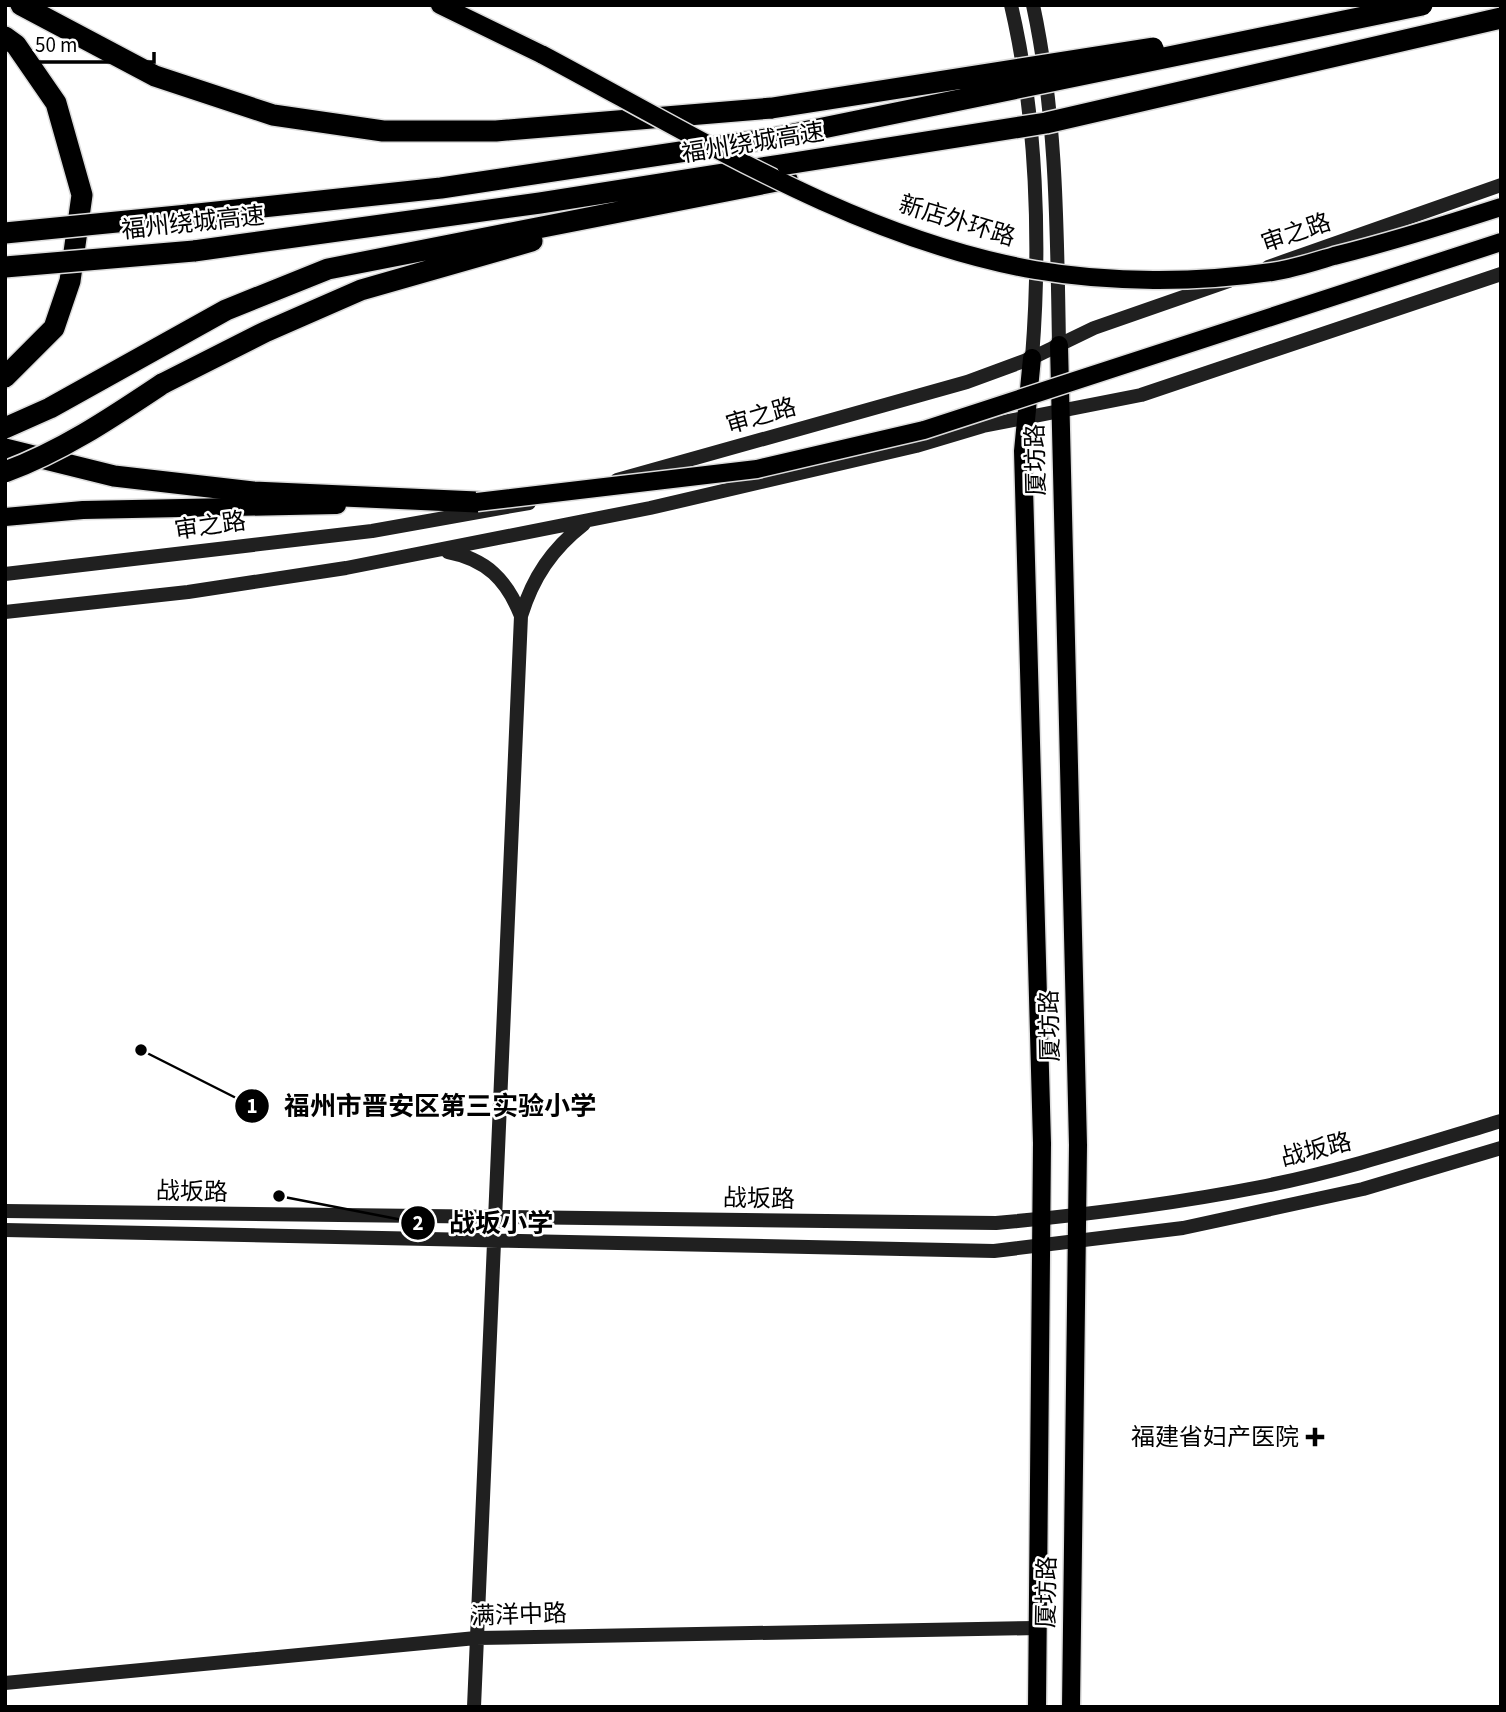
<svg xmlns="http://www.w3.org/2000/svg" width="1506" height="1712" font-family="'Source Sans 3','Noto Sans SC',sans-serif">
<style>
.lines{fill:none;stroke-linecap:round;stroke-linejoin:round}
.primary-casing{stroke:#dbdbdb;stroke-width:21}
.highway-casing{stroke:#dbdbdb;stroke-width:24}
.secondary{stroke:#202020;stroke-width:14}
.primary{stroke:#000;stroke-width:18}
.highway{stroke:#000;stroke-width:21}
.primary-bridge-casing{stroke:#dbdbdb;stroke-width:21;stroke-linecap:butt}
.highway-bridge-casing{stroke:#dbdbdb;stroke-width:24;stroke-linecap:butt}
.primary-bridge{stroke:#000;stroke-width:18}
.highway-bridge{stroke:#000;stroke-width:21}
.poi-dot{fill:#000;stroke:#fff;stroke-width:2.5}
.labels{text-anchor:middle;dominant-baseline:central;stroke-width:5;stroke-linejoin:round;paint-order:stroke}
.street-label{font-size:24px;fill:#000;stroke:#fff}
.poi-label{font-size:24px;fill:#000;stroke:#fff;text-anchor:end}
.leader{fill:none;stroke:#000;stroke-width:2.5}
.callout-dot{fill:#000;stroke:#fff;stroke-width:2.5}
.mark-label{font-size:21px;text-anchor:middle;font-weight:bold;fill:#fff}
.callout-label{font-size:26px;text-anchor:middle;font-weight:bold;fill:#000;stroke:#fff;stroke-width:5;stroke-linejoin:round;paint-order:stroke}
</style>
<rect width="100%" height="100%" fill="#fff"/>
<g class="lines">
<g class="primary-casing">
<path id="primary" d="M440,5L543,55
M1059,345L1078,1145L1071,1707
M1032,358L1023,451L1042,1143L1037,1707
M5,517L83,510L337,505"/>
</g>
<g class="highway-casing">
<path id="highway" d="M21,5L155,76L273,115L383,131H496L772,108
M5,37L16,45L56,103L82,195L70,281L54,328L5,377
M188,215L441,188L779,137
M194,251L540,203L787,164
M162,384L265,332L361,290L532,241
M5,428L50,408L226,310L328,269L787,179
M5,449L114,476L253,492L477,502"/>
</g>
<path class="secondary" d="M1011,5C1037,116 1041,245 1032,358
M1033,5C1057,116 1057,232 1059,345
M1268,267L1501,185
M617,480L967,382L1032,358L1094,328L1229,281
M448,552C486,559 507,580 521,616
M5,574L372,531L529,503
M5,612L188,592L346,568L650,508L916,446L983,426L1141,395L1501,274
M5,1211L996,1223C1085,1215 1173,1204 1260,1187C1342,1171 1421,1145 1501,1121
M5,1230L994,1251L1183,1228L1363,1189L1501,1148
M5,1683L476,1638L1037,1628
M474,1707L521,616C533,577 552,549 584,524"/>
<use href="#primary" class="primary"/>
<use href="#highway" class="highway"/>
<g class="primary-bridge-casing">
<path id="primary-bridge" d="M543,55C699,138 859,239 1035,270C1111,283 1196,283 1272,272C1293,269 1314,262 1334,256C1390,242 1445,225 1501,207
M477,502L757,469L924,430L1501,242"/>
</g>
<g class="highway-bridge-casing">
<path id="highway-bridge" d="M772,108L1153,48
M779,137L1422,5
M787,164L1046,123L1501,18
M5,233L188,215
M5,267L194,251
M5,472C62,451 111,418 162,384"/>
</g>
<use href="#primary-bridge" class="primary-bridge"/>
<use href="#highway-bridge" class="highway-bridge"/>
</g>
<path class="poi-dot" d="M1311.5 1426.5h7v7h7v7h-7v7h-7v-7h-7v-7h7z"/>
<g class="labels">
<g class="street-label">
<text transform="translate(753 143) rotate(-9)">福州绕城高速</text>
<text transform="translate(957 221) rotate(17)">新店外环路</text>
<text transform="translate(193 223) rotate(-6)">福州绕城高速</text>
<text transform="translate(1296 233) rotate(-19)">审之路</text>
<text transform="translate(761 416) rotate(-16)">审之路</text>
<text transform="translate(1036 460) rotate(-91)">厦坊路</text>
<text transform="translate(210 526) rotate(-8)">审之路</text>
<text transform="translate(1050 1026) rotate(-91)">厦坊路</text>
<text transform="translate(1316 1150) rotate(-14)">战坂路</text>
<text transform="translate(192 1192) rotate(1)">战坂路</text>
<text transform="translate(759 1199) rotate(1)">战坂路</text>
<text transform="translate(1047 1592) rotate(-89)">厦坊路</text>
<text transform="translate(519 1615) rotate(-2)">满洋中路</text>
</g>
<g class="poi-label">
<text x="1299" y="1437">福建省妇产医院</text>
</g>
</g>
<path class="leader" d="M141 1050L252 1106M279 1196L418 1223"/>
<g class="callout-dot">
<circle cx="141" cy="1050" r="7"/>
<circle cx="279" cy="1196" r="7"/>
<circle cx="252" cy="1106" r="18"/>
<circle cx="418" cy="1223" r="18"/>
</g>
<g class="mark-label">
<text x="252" y="1113">1</text>
<text x="418" y="1230">2</text>
</g>
<g class="callout-label">
<text x="440" y="1115">福州市晋安区第三实验小学</text>
<text x="501" y="1232">战坂小学</text>
</g>
<rect width="1506" height="1712" fill="none" stroke="#000000" stroke-width="14"/>
<path d="M24 52v10h130v-10" fill="none" stroke="#000000" stroke-width="3.5"/>
<text x="35" y="52" font-size="21" fill="#000000" stroke="#ffffff" stroke-width="5" paint-order="stroke">50 m</text>
</svg>
